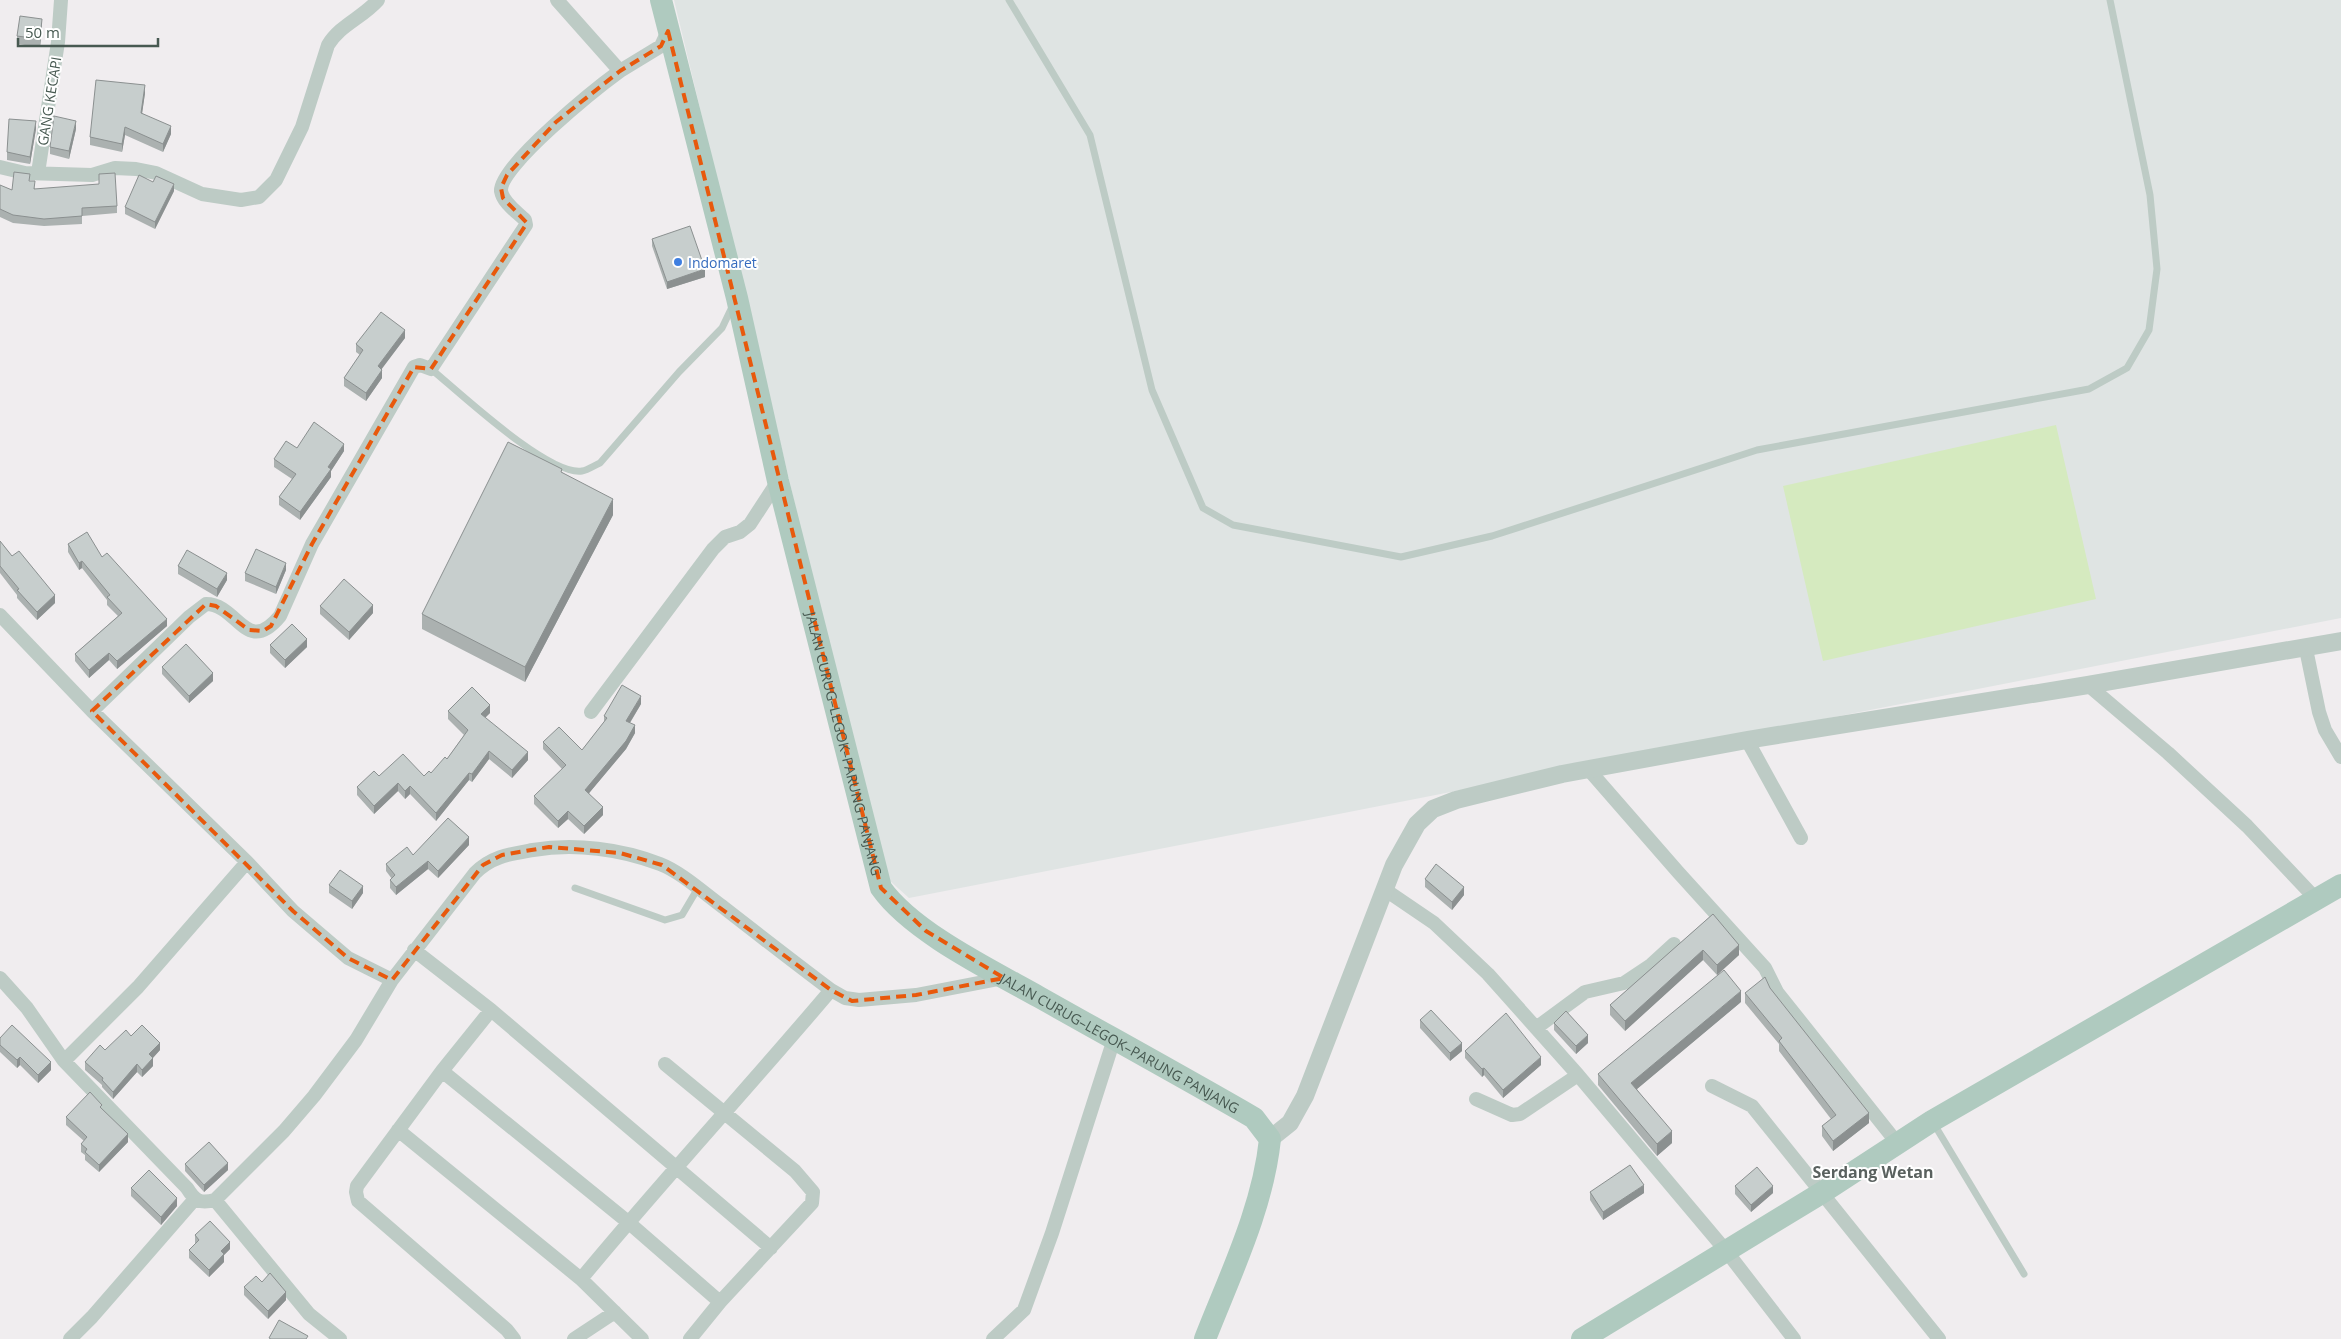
<svg xmlns="http://www.w3.org/2000/svg" width="2341" height="1339" font-family="'Open Sans',sans-serif">
<style>
.airport{fill:#dfe4e3}
.pitch{fill:#d5eabf}
.lines{fill:none;stroke-linecap:round;stroke-linejoin:round}
.service{stroke:#bdcbc5;stroke-width:7}
.minor{stroke:#bdcbc5;stroke-width:14}
.tertiary{stroke:#bdcbc5;stroke-width:18}
.primary{stroke:#afcabf;stroke-width:22}
.wall{fill:#abb1b0}
.shaded-wall{fill:#8b9090}
.building{fill:#c7cecd;stroke:#8b9090}
.marked{fill:none;stroke:#e8590c;stroke-width:4;stroke-dasharray:10 6;stroke-linejoin:round}
.shop-dot{fill:#3f7fe0;stroke:#fff;stroke-width:2}
.labels{text-anchor:middle;dominant-baseline:central;stroke-width:4;stroke-linejoin:round;paint-order:stroke}
.street-label{font-size:14px;fill:#475951;stroke:#fff}
.shop-label{font-size:14px;fill:#366cbe;stroke:#fff;text-anchor:start}
.quarter-label{font-size:16px;font-weight:bold;fill:#5a615f;stroke:#fff}
</style>
<rect width="100%" height="100%" fill="#f0edef"/>
<path class="airport" d="M674,0H2341V618L909,898L879,871L789,479Z"/>
<path class="pitch" d="M2056,425L2096,599L1823,661L1783,486Z"/>
<g class="lines">
<path class="service" d="M1009,0L1090,135L1152,390L1203,508L1233,525L1401,557L1492,536L1757,450L2089,389L2127,368L2149,330L2157,269L2150,195L2110,0
M431,369C459,392 548,476 582,471C588,470 595,465 600,463L679,372L722,328L733,305
M575,888L665,920L682,915L698,888
M1934,1124L2024,1274"/>
<path class="minor" d="M557,0L620,71L661,46L668,31
M0,167L25,173L92,175L115,168L136,169L156,173L202,194L241,200L259,197L276,180L302,127L328,45C340,25 362,18 378,0
M38,173L58,42L61,0
M0,615L92,711L247,862L293,911L348,958L392,980
M2306,649L2319,712L2325,730L2341,757
M2088,685L2168,753L2247,826L2316,899
M92,711L189,617L206,604C238,604 246,657 280,616L312,544L414,367L420,365L431,369L526,225L525,220C517,212 503,203 501,191C499,166 598,87 620,71
M591,712L713,549L725,537L740,532L750,524L778,481
M1747,740L1801,838
M1589,770L1678,872L1765,968L1777,992L1898,1144
M1384,889L1434,923L1488,974L1578,1075L1727,1252L1794,1339
M414,950L491,1010L771,1248
M0,978L27,1008L64,1061L138,987L247,862
M491,1010L442,1071L357,1186L356,1192L358,1201L507,1330L514,1339
M1536,1028L1585,992L1624,983L1651,965L1674,944
M64,1061L187,1188C195,1201 200,1204 215,1200L284,1131L314,1096L356,1040L392,980L475,873C492,856 510,854 533,850C575,843 621,849 660,864C681,872 705,894 723,907C759,935 795,963 831,990L845,998L859,1000L916,995L1004,978
M442,1071L628,1222L720,1302L812,1203L813,1192L795,1171L665,1064
M1712,1086L1752,1106L1939,1339
M1476,1099L1512,1115L1520,1114L1578,1075
M398,1130L581,1279L642,1339
M215,1200L309,1314L340,1339
M581,1279C662,1181 749,1087 831,990
M70,1339L92,1317L194,1200
M574,1339L615,1312
M690,1339L720,1302
M993,1339L1024,1310L1052,1233L1114,1039"/>
<path class="tertiary" d="M1270,1139L1290,1123L1305,1096L1394,865L1417,824L1433,809L1456,800L1562,774L1747,740L2088,685L2341,641"/>
<g class="primary">
<path id="s1" d="M661,0L737,298L778,481L881,888C912,932 991,970 1039,997C1110,1037 1183,1077 1254,1118L1270,1139C1263,1208 1230,1275 1205,1339"/>
<path d="M1582,1339L1823,1192L1932,1121L2341,885"/>
</g>
</g>
<path class="wall" d="M42,27L40,47L17,44V36Z
M145,93L142,113L171,134L163,152L125,135L122,152L90,145V137Z
M36,129L30,164L7,160V152Z
M76,129L69,159L50,154V147Z
M30,181L35,189L117,206V213L82,216V224L44,226L13,223L0,217V185L12,190Z
M174,191L155,229L125,214V207Z
M652,239L705,277L667,289L652,246Z
M405,338L381,369L382,378L366,401L344,386V378L360,355L356,352V344Z
M297,448L344,451L331,471V477L300,520L279,505V497L292,479L274,467V459Z
M562,472L613,515L525,682L422,629V614Z
M0,541L12,556L55,603L37,620L17,598V595L0,573Z
M68,544L102,557L167,626L117,669L109,660L89,678L75,661V654L118,616L107,605V600L82,568L79,570L68,552Z
M178,566L227,580L217,597L178,574Z
M286,570L276,594L245,581V573Z
M320,606L373,613L349,640L320,614Z
M270,645L307,647L285,668L270,653Z
M162,667L213,681L189,703L162,674Z
M641,704L630,723L635,733L626,749L589,793L603,815L584,834L568,819L558,828L534,804V796L562,769L543,749V742L582,750L604,722V716Z
M448,711L490,713L485,717L528,760L512,778L489,759L472,782L469,780L436,821L410,794L405,799L398,791L374,814L357,795V787L379,776H424L431,773L447,759L464,735L448,719Z
M469,845L438,878L428,869L396,895L390,888V880L392,879L386,871V864L413,855Z
M1425,879L1464,895L1452,910L1425,887Z
M329,885L363,893L352,909L329,893Z
M1713,914L1739,955L1717,975L1703,960L1625,1031L1610,1015V1005Z
M1770,988L1869,1123L1833,1151L1822,1136V1126L1831,1119L1779,1051V1044L1745,1003V993Z
M1741,1002L1637,1089L1672,1143L1657,1156L1598,1085V1074Z
M1420,1020L1462,1051L1450,1061L1420,1028Z
M1554,1023L1588,1043L1576,1054L1554,1030Z
M131,1036L160,1050L153,1058V1066L142,1077L137,1072L113,1099L102,1087V1085L85,1070V1062Z
M0,1038L51,1070L38,1083L20,1065L17,1068L0,1052Z
M1465,1051L1541,1065L1503,1098L1484,1075L1482,1077L1465,1058Z
M102,1109L128,1142L99,1172L85,1160V1155L81,1152V1144L84,1141L66,1125V1117Z
M185,1164L228,1170L204,1192L185,1171Z
M1735,1186L1773,1193L1751,1212L1735,1194Z
M131,1188L177,1206L161,1225L131,1196Z
M1590,1192L1644,1193L1603,1220L1590,1200Z
M195,1235L230,1249L224,1255V1262L209,1277L189,1258V1250L195,1244Z
M262,1282L286,1300L268,1319L244,1295V1287Z"/>
<path class="shaded-wall" d="M42,19V27L40,47V39Z
M145,85V93L141,121V113Z
M36,121V129L30,164V157Z
M76,121V129L69,159V151Z
M171,126V134L163,152V144Z
M125,127V135L122,152V144Z
M174,184V191L155,229V222Z
M705,269V277L667,289V282Z
M405,330V338L378,374V366Z
M382,370V378L366,401V393Z
M344,444V451L331,471V477L300,520V512L328,467Z
M613,499V515L525,682V667Z
M82,561V568L79,570V563Z
M286,563V570L276,594V587Z
M227,573V580L217,597V589Z
M55,595V603L37,620V612Z
M373,605V613L349,640V632Z
M167,619V626L117,669V661Z
M307,639V647L285,668V660Z
M109,653V660L89,678V670Z
M213,673V681L189,703V696Z
M641,696V704L626,729V721Z
M490,705V713L481,722V714Z
M635,725V733L626,749L585,798V790Z
M489,751V759L472,782V774Z
M528,752V760L512,778V770Z
M469,773V780L436,821V813Z
M398,783V791L374,814V806Z
M410,786V794L405,799V791Z
M603,807V815L584,834V826Z
M568,811V819L558,828V821Z
M469,837V845L438,878V871Z
M428,861V869L396,895V887Z
M363,886V893L352,909V901Z
M1464,887V895L1452,910V902Z
M1739,945V955L1717,975V965Z
M1703,950V960L1625,1031V1021Z
M1741,991V1002L1631,1094V1083Z
M1588,1035V1043L1576,1054V1046Z
M160,1043V1050L149,1062V1054Z
M1462,1043V1051L1450,1061V1053Z
M20,1057V1065L17,1068V1060Z
M1541,1057V1065L1503,1098V1090Z
M153,1058V1066L142,1077V1070Z
M51,1062V1070L38,1083V1075Z
M137,1064V1072L113,1099V1092Z
M1484,1068V1075L1482,1077V1069Z
M1869,1113V1123L1833,1151V1141Z
M1672,1131V1143L1657,1156V1144Z
M128,1134V1142L99,1172V1165Z
M228,1163V1170L204,1192V1185Z
M1644,1185V1193L1603,1220V1212Z
M1773,1186V1193L1751,1212V1205Z
M177,1198V1206L161,1225V1217Z
M230,1242V1249L224,1255V1262L209,1277V1270L221,1251Z
M286,1292V1300L268,1319V1311Z"/>
<path class="building" d="M20,16L42,19L40,39L17,36Z
M96,80L145,85L141,113L171,126L163,144L125,127L122,144L90,137Z
M54,116L76,121L69,151L50,147Z
M9,119L36,121L30,157L7,152Z
M14,172L30,174L29,181H35L34,189L99,184V174L115,173L117,206L82,208V216L44,219L13,215L0,209V185L12,190Z
M139,175L153,182L156,176L174,184L155,222L125,207Z
M690,226L705,269L667,282L652,239Z
M381,312L405,330L378,366L382,370L366,393L344,378L363,350L356,344Z
M314,422L344,444L328,467L331,469L300,512L279,497L296,474L274,459L286,441L297,448Z
M508,442L562,469L561,472L613,499L525,667L422,614Z
M87,532L102,557L107,553L167,619L117,661L109,653L89,670L75,654L122,613L107,597L110,595L82,561L79,563L68,544Z
M0,541L12,556L19,551L55,595L37,612L17,590L19,589L0,566Z
M256,549L286,563L276,587L245,573Z
M187,550L227,573L217,589L178,566Z
M344,579L373,605L349,632L320,606Z
M292,624L307,639L285,660L270,645Z
M186,644L213,673L189,696L162,667Z
M622,685L641,696L626,721L635,725L626,741L585,790L603,807L584,826L568,811L558,821L534,796L566,765L543,742L559,727L582,750L607,718L604,716Z
M472,687L490,705L481,714L528,752L512,770L489,751L472,774L469,773L436,813L410,786L405,791L398,783L374,806L357,787L374,771L379,776L403,754L424,776L429,771L431,773L445,757L447,759L468,730L448,711Z
M448,818L469,837L438,871L428,861L396,887L390,880L395,875L386,864L407,847L413,855Z
M1436,864L1464,887L1452,902L1425,879Z
M340,870L363,886L352,901L329,885Z
M1713,914L1739,945L1717,965L1703,950L1625,1021L1610,1005Z
M1724,970L1741,991L1631,1083L1672,1131L1657,1144L1598,1074Z
M1765,977L1770,988L1869,1113L1833,1141L1822,1126L1836,1115L1779,1041L1782,1038L1745,993Z
M1431,1010L1462,1043L1450,1053L1420,1020Z
M1566,1011L1588,1035L1576,1046L1554,1023Z
M1506,1013L1541,1057L1503,1090L1484,1068L1482,1069L1465,1051Z
M12,1025L51,1062L38,1075L20,1057L17,1060L0,1045V1038Z
M142,1025L160,1043L149,1054L153,1058L142,1070L137,1064L113,1092L102,1080L103,1078L85,1062L100,1045L105,1050L126,1030L131,1036Z
M90,1092L102,1105L100,1107L128,1134L99,1165L85,1152L87,1149L81,1144L87,1137L66,1117Z
M209,1142L228,1163L204,1185L185,1164Z
M1630,1165L1644,1185L1603,1212L1590,1192Z
M1757,1167L1773,1186L1751,1205L1735,1186Z
M149,1170L177,1198L161,1217L131,1188Z
M210,1221L230,1242L221,1251L224,1254L209,1270L189,1250L199,1240L195,1235Z
M270,1273L286,1292L268,1311L244,1287L256,1276L262,1282Z
M279,1320L308,1336L306,1339H271L269,1338Z"/>
<path class="marked" d="M668,31L881,888L926,931L1004,978L916,995L852,1001L831,990L662,865L620,853L549,847L502,855L483,865L392,980L348,958L293,911L92,711L206,604L216,606L249,630L263,631L271,626L312,544L414,367L431,369L527,223L503,198L501,188L507,175L556,122L620,71L661,46Z"/>
<circle class="shop-dot" cx="678" cy="262" r="5"/>
<g class="labels">
<g class="street-label">
<text transform="translate(49 101) rotate(-81)">GANG KECAPI</text>
<text stroke="none"><textPath href="#s1" startOffset="766">JALAN CURUG–LEGOK–PARUNG PANJANG</textPath></text>
<text stroke="none"><textPath href="#s1" startOffset="1201">JALAN CURUG–LEGOK–PARUNG PANJANG</textPath></text>
</g>
<g class="shop-label">
<text x="688" y="262">Indomaret</text>
</g>
<g class="quarter-label">
<text x="1873" y="1172">Serdang Wetan</text>
</g>
</g>
<path d="M18 38v8h140v-8" fill="none" stroke="#475951" stroke-width="2.5"/>
<text x="25" y="38" font-size="15" fill="#475951" stroke="#ffffff" stroke-width="4" paint-order="stroke">50 m</text>
</svg>
